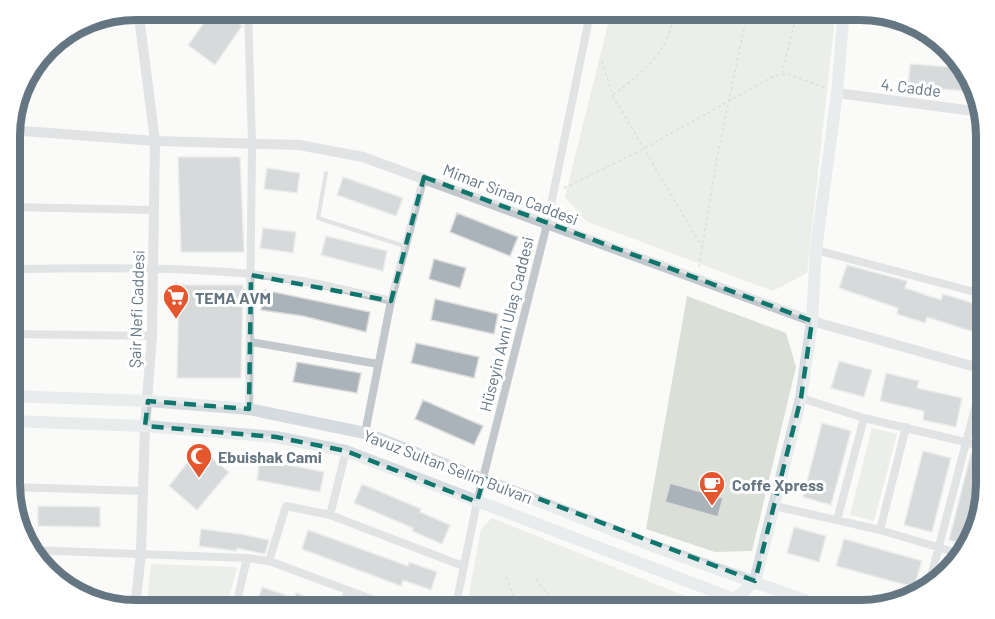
<svg xmlns="http://www.w3.org/2000/svg" width="995" height="619" font-family="Barlow,sans-serif">
<style>
.green{fill:#dadfd7}
.building{fill:#aab3b9;stroke:#dcdcda;stroke-width:1.5}
.lines{fill:none;stroke-linecap:round;stroke-linejoin:round}
.path{stroke:#bbbfc2;stroke-width:1.5;stroke-dasharray:3 3;stroke-linecap:butt}
.service{stroke:#c3c8cc;stroke-width:4}
.minor{stroke:#c3c8cc;stroke-width:8}
.tertiary{stroke:#c3c8cc;stroke-width:10}
.secondary{stroke:#d6dbdf;stroke-width:12}
.marked{fill:none;stroke:#0f766e;stroke-width:4.5;stroke-dasharray:12 8;stroke-linejoin:round}
.labels{text-anchor:middle;dominant-baseline:central;stroke-width:6;stroke-linejoin:round;paint-order:stroke}
.street-label{font-size:16px;fill:#657683;stroke:#fff}
.poi-label{font-size:16px;font-weight:bold;fill:#657683;stroke:#fff;text-anchor:start}
.rim{fill:none;stroke:#657683;stroke-width:8}
</style>
<rect width="100%" height="100%" fill="#fafaf8"/>
<path class="green" d="M612,9H836L807,273L773,291L586,221L565,197Z
M687,296L786,333L796,367L752,551L715,552L646,529Z
M872,428L897,434L874,521L850,515Z
M492,518L720,610H466L481,529Z
M151,564L237,567L226,610H146Z"/>
<path class="building" d="M214,9H221L242,26L215,65L188,45Z
M910,64L965,68L970,76L969,91L908,87Z
M178,157H240L244,252H181Z
M267,168L300,173L297,193L264,189Z
M343,177L403,198L396,216L337,195Z
M457,213L518,237L510,256L450,232Z
M263,228L296,232L293,253L260,248Z
M326,236L387,251L383,271L321,255Z
M434,259L466,268L460,288L429,279Z
M847,265L907,281L905,288L941,300L943,294L986,307V336L927,317L925,323L897,314L898,308L839,288Z
M179,285H243L241,378H177Z
M264,290L370,312L366,332L303,316L261,310Z
M435,299L498,314L494,334L431,320Z
M416,343L479,357L474,378L411,363Z
M839,361L872,370L864,397L831,388Z
M297,362L361,373L357,393L293,382Z
M886,373L919,381L917,388L962,398L956,427L923,420L924,411L880,401Z
M423,400L483,426L474,445L415,419Z
M822,423L851,431L831,505L803,497Z
M199,448L229,472L197,510L169,486Z
M923,451L951,458L932,532L904,525Z
M971,453L986,457V491L968,545L949,540Z
M260,459L324,472L320,492L257,480Z
M670,483L723,498L718,517L665,502Z
M362,484L421,509L420,512L450,525L442,544L412,531L413,528L354,503Z
M38,506L100,507V527L38,526Z
M794,527L826,536L819,562L787,553Z
M201,529L240,534L269,540L265,554L237,548L236,551L199,546Z
M308,530L408,566L409,562L437,572L431,590L403,580L401,586L302,549Z
M844,539L922,561L914,587L836,566Z
M262,587L294,598L296,593L325,603L323,610H268L256,606Z"/>
<g class="lines">
<path class="path" d="M602,61L613,96L702,247
M782,74L795,21L791,9
M613,95C644,72 672,49 674,9
M564,188L643,149L774,76L788,74L826,88
M699,267L717,158L748,9
M506,577L519,610
M536,579L560,610"/>
<path class="service" d="M326,173L318,218L404,246"/>
<path class="minor" d="M248,9L252,145L249,409
M10,207L154,210
M816,250L986,295
M10,269C107,268 206,265 302,281C332,286 362,294 391,301
M10,334L152,336
M251,342L378,364
M801,398L864,418L986,447
M365,433L391,301L424,177
M10,487L142,491
M775,506L880,530L964,555
M330,515L346,451
M837,520L864,418
M19,527L20,488
M880,530L906,427
M29,550L247,558
M269,561L286,506L330,515L463,566
M928,588L985,370
M235,610L247,558L269,561L401,610
M341,610L348,590
M455,610L477,502L547,224L591,9"/>
<path class="tertiary" d="M837,93L981,112
M10,130L155,141L299,145L363,157L812,321L986,370
M135,610L141,552L145,426L152,336L155,141L138,9"/>
<path class="secondary" d="M10,396L148,401L249,409L365,433L653,546L832,610
M10,421L145,426L276,437L346,451L763,610
M734,610L735,599L755,581L801,398L812,321L816,250L837,93L844,9"/>
</g>
<path d="M0 0H995V619H0ZM424,177L812,321L801,398L755,581L484,478L477,502L346,451L276,437L145,426L148,401L249,409L251,275L391,301Z" fill="#fafaf8" fill-opacity=".55" fill-rule="evenodd"/>
<path class="marked" d="M424,177L812,321L801,398L755,581L484,478L477,502L346,451L276,437L145,426L148,401L249,409L251,275L391,301Z"/>
<defs>
<g id="supermarket-pin" transform="scale(1.35)"><path d="M0 17L-7.5 6A9.5 9.5 0 1 1 7.5 6Z" fill="#e4572e" stroke="#fff"/><path d="M-6-5.5h2.5l.6 2H6L4.5 2H-2.5L-4.4-4H-6ZM-1.5 3.2a1.3 1.3 0 1 0 .1 0ZM3 3.2a1.3 1.3 0 1 0 .1 0Z" fill="#fff"/></g>
<g id="mosque-pin" transform="scale(1.35)"><path d="M0 17L-7.5 6A9.5 9.5 0 1 1 7.5 6Z" fill="#e4572e" stroke="#fff"/><path d="M3.5-4.9A6 6 0 1 0 3.5 4.9A5 5 0 1 1 3.5-4.9Z" fill="#fff"/></g>
<g id="cafe-pin" transform="scale(1.35)"><path d="M0 17L-7.5 6A9.5 9.5 0 1 1 7.5 6Z" fill="#e4572e" stroke="#fff"/><path d="M-5.5-4.5H6V0H3Q3 3.5 0 3.5H-2.5Q-5.5 3.5-5.5 0ZM3-3.2v2h1.7v-2ZM-6 4.5H4V6H-6Z" fill="#fff"/></g>
</defs>
<g fill-rule="evenodd">
<use href="#supermarket-pin" x="176" y="297"/>
<use href="#mosque-pin" x="199" y="456"/>
<use href="#cafe-pin" x="712" y="484"/>
</g>
<g class="labels">
<g class="street-label">
<text transform="translate(911 87) rotate(7)">4. Cadde</text>
<text transform="translate(511 194) rotate(21)">Mimar Sinan Caddesi</text>
<text transform="translate(136 309) rotate(-88)">Şair Nefi Caddesi</text>
<text transform="translate(506 324) rotate(-76)">Hüseyin Avni Ulaş Caddesi</text>
<text transform="translate(448 466) rotate(21)">Yavuz Sultan Selim Bulvarı</text>
</g>
<g class="poi-label">
<text x="195" y="297">TEMA AVM</text>
<text x="218" y="456">Ebuishak Cami</text>
<text x="732" y="484">Coffe Xpress</text>
</g>
</g>
<path d="M0 0H995V619H0ZM136 20H860A116 116 0 0 1 976 136V484A116 116 0 0 1 860 600H136A116 116 0 0 1 20 484V136A116 116 0 0 1 136 20Z" fill="#fff" fill-rule="evenodd"/>
<path class="rim" d="M136 20H860A116 116 0 0 1 976 136V484A116 116 0 0 1 860 600H136A116 116 0 0 1 20 484V136A116 116 0 0 1 136 20Z"/>
</svg>
